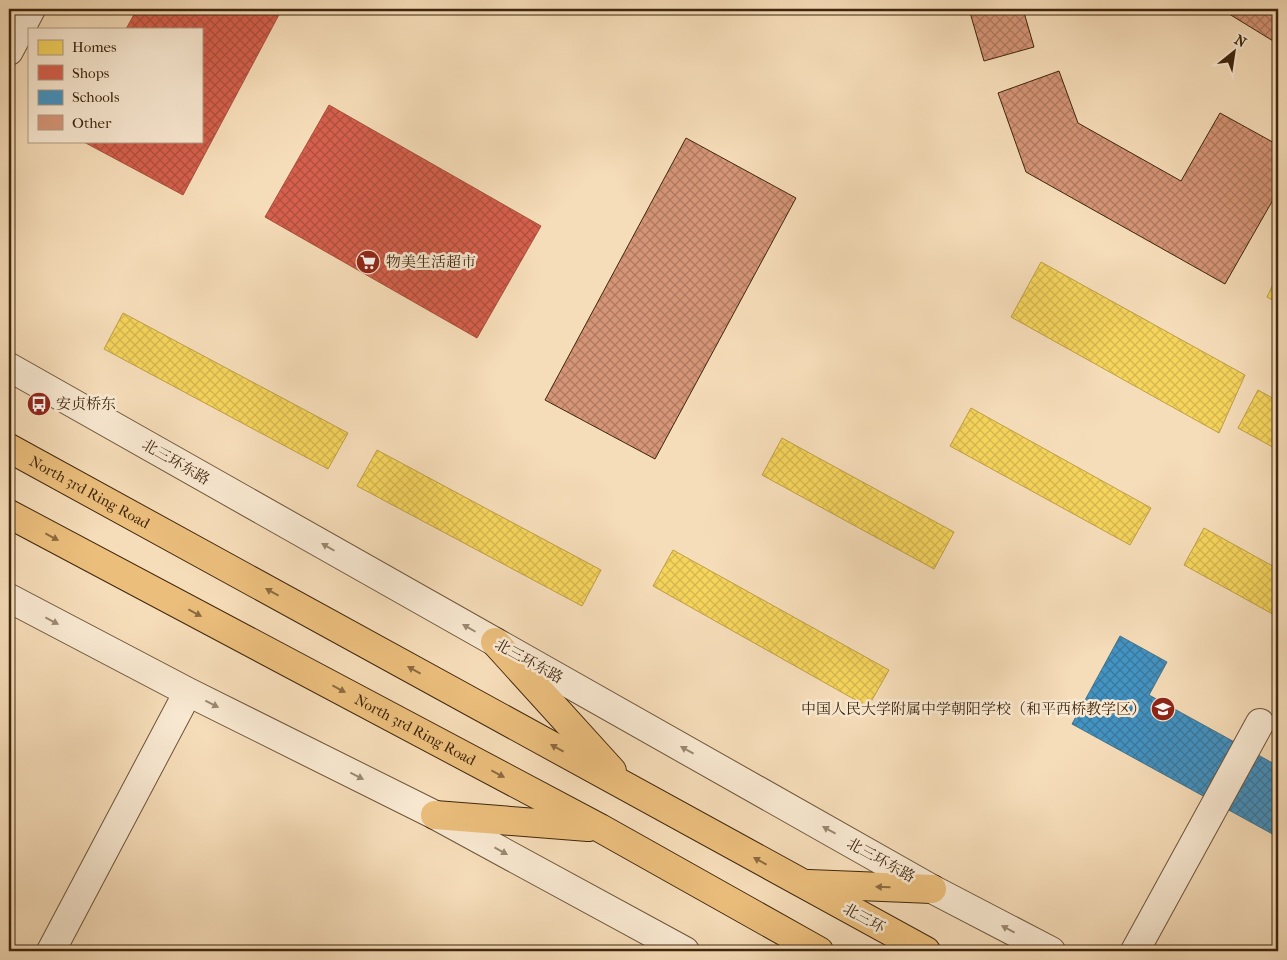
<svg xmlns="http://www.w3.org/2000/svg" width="1287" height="960" font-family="'IM FELL French Canon','Noto Serif SC',serif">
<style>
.homes{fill:url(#homes-cross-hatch);stroke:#bfa044}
.shops{fill:url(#shops-cross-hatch);stroke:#a94f3a}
.schools{fill:url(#schools-cross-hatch);stroke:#42728c}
.building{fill:url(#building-cross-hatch);stroke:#3f260d}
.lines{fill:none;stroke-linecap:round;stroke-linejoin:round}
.minor-casing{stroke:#6d5438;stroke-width:30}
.highway-casing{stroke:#3f260d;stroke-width:30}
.minor{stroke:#f9e9d2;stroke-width:28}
.highway{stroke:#ebbe7c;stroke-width:28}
.oneway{fill:#8c6a3f}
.oneway2{fill:#9c8870}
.labels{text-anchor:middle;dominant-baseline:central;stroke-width:5;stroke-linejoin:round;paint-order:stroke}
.poi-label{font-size:15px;fill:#3f260d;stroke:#f9e9d2;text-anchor:start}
.street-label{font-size:15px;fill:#3f260d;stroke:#f9e9d2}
</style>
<defs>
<pattern id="homes-cross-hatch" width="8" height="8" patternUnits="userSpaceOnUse" patternTransform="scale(1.25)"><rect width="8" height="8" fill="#f6d55c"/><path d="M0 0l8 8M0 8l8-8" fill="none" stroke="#d4b74f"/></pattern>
<pattern id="shops-cross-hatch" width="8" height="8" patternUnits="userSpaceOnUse" patternTransform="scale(1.25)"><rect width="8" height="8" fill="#d6604d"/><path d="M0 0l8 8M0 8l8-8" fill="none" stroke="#af4f3e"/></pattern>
<pattern id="schools-cross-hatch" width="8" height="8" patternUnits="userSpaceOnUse" patternTransform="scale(1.25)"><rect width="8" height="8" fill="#4393c3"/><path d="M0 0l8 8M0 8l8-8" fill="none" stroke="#39789d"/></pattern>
<pattern id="building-cross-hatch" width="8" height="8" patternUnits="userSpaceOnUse" patternTransform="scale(1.25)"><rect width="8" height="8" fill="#d59577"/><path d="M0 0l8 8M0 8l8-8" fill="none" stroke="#ae7960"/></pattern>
</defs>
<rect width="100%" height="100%" fill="#f6ddb9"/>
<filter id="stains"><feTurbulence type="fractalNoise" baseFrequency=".004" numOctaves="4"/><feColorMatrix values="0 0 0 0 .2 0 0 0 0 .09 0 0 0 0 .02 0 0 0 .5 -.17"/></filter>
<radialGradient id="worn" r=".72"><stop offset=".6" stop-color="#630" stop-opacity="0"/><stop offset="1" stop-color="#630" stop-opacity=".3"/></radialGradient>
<path class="homes" d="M1041,262L1245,375L1219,433L1011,317Z
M1278,274V303L1267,297Z
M123,313L348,433L328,469L104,349Z
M1258,390L1278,401V450L1238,428Z
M971,408L1151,508L1130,545L950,446Z
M782,438L954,532L934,569L762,475Z
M377,450L601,570L582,606L357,486Z
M1204,528L1278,569V617L1184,565Z
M673,550L889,670L868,707L653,586Z"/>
<path class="shops" d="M137,9H282L183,195L82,141H201V29H126Z
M329,105L541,226L477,338L265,217Z"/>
<path class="schools" d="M1120,636L1167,662L1149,695L1278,766V837L1072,724Z"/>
<path class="building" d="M969,9H1023L1034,47L984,61Z
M1221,9H1278V44Z
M1059,71L1078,123L1181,181L1220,113L1278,145V191L1225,284L1026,172L998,93Z
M686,138L796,198L655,459L545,400Z"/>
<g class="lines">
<g class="minor-casing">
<path id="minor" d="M9,51L31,9
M9,367L932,889L1051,951
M9,598L188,692L435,815L685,951
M51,951L188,692
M1135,951L1260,723"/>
</g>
<g class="highway-casing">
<g id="highway">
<path id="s1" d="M9,448L926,951"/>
<path id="s2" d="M9,514L600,828L819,951"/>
<path d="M495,642L612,771"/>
<path d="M435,815L588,827"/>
<path d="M809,884L932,889"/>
</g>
</g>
<use href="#minor" class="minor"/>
<use href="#highway" class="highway"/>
</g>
<defs><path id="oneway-solid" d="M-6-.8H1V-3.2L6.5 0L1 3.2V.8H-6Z" transform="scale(1.25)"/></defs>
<g class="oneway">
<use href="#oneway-solid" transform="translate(52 537) rotate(28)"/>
<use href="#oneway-solid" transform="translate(272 592) rotate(-151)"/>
<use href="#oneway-solid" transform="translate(195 613) rotate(28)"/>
<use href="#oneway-solid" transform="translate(414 670) rotate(-151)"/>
<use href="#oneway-solid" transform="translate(339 689) rotate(28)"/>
<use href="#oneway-solid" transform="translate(557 748) rotate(-151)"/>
<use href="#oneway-solid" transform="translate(498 774) rotate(28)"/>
<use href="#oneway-solid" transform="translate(760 861) rotate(-151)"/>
<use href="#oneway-solid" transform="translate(883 887) rotate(-178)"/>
</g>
<g class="oneway2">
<use href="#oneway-solid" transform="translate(328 547) rotate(-150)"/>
<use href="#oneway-solid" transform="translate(52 621) rotate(28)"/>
<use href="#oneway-solid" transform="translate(469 628) rotate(-150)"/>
<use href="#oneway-solid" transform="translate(212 704) rotate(27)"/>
<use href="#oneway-solid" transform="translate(687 750) rotate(-151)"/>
<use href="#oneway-solid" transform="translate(357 776) rotate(27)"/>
<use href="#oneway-solid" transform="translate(829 830) rotate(-151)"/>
<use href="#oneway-solid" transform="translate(501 851) rotate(29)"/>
<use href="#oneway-solid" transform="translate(1008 929) rotate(-152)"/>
</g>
<defs>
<g id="supermarket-disc" transform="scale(1.25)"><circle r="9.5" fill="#8f2418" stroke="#f9e9d2"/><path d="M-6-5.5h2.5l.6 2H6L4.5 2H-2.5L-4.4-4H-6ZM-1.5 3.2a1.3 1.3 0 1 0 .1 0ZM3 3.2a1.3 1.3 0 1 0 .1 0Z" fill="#fff"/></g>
<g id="bus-disc" transform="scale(1.25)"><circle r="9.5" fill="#8f2418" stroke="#f9e9d2"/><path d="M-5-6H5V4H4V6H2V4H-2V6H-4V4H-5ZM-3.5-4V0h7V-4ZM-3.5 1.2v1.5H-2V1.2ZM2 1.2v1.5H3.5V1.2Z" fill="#fff"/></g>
<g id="school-disc" transform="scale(1.25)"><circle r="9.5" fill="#8f2418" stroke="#f9e9d2"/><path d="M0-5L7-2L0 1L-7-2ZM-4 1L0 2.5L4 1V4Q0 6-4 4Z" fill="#fff"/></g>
</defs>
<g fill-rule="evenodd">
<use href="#supermarket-disc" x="368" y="262"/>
<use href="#bus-disc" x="39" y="404"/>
<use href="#school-disc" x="1163" y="709"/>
</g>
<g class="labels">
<g class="poi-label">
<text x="386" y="262">物美生活超市</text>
<text x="56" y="404">安贞桥东</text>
<text x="1146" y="709" text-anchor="end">中国人民大学附属中学朝阳学校（和平西桥教学区）</text>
</g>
<g class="street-label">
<text transform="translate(176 462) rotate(30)">北三环东路</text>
<text stroke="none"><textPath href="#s1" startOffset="92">North 3rd Ring Road</textPath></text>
<text transform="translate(529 661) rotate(29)">北三环东路</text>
<text stroke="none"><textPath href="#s2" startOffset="460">North 3rd Ring Road</textPath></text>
<text transform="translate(881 860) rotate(29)">北三环东路</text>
<text transform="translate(864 918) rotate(29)">北三环</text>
</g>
</g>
<rect width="1287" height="960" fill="none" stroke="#f6ddb9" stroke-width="30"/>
<rect x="10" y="10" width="1267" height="940" fill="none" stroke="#3f260d" stroke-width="2.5"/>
<rect x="15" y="15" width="1257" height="930" fill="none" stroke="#3f260d"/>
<rect x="28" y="28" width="175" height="115" fill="#f9e9d2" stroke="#af9b83"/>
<rect x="38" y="40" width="25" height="15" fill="#f6d55c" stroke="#af9b83"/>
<text x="72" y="52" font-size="15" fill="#3f260d">Homes</text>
<rect x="38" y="65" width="25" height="15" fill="#d6604d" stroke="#af9b83"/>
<text x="72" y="78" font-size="15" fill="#3f260d">Shops</text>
<rect x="38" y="90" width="25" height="15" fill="#4393c3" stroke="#af9b83"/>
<text x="72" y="102" font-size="15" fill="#3f260d">Schools</text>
<rect x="38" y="115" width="25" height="15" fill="#d59577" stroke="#af9b83"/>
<text x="72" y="128" font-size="15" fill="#3f260d">Other</text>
<g transform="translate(1234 52) rotate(30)" stroke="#f9e9d2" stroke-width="4" paint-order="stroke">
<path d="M0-4L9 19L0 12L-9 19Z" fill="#3f260d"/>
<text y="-8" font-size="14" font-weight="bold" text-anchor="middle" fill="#3f260d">N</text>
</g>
<rect width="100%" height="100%" filter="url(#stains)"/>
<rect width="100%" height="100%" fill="url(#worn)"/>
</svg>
